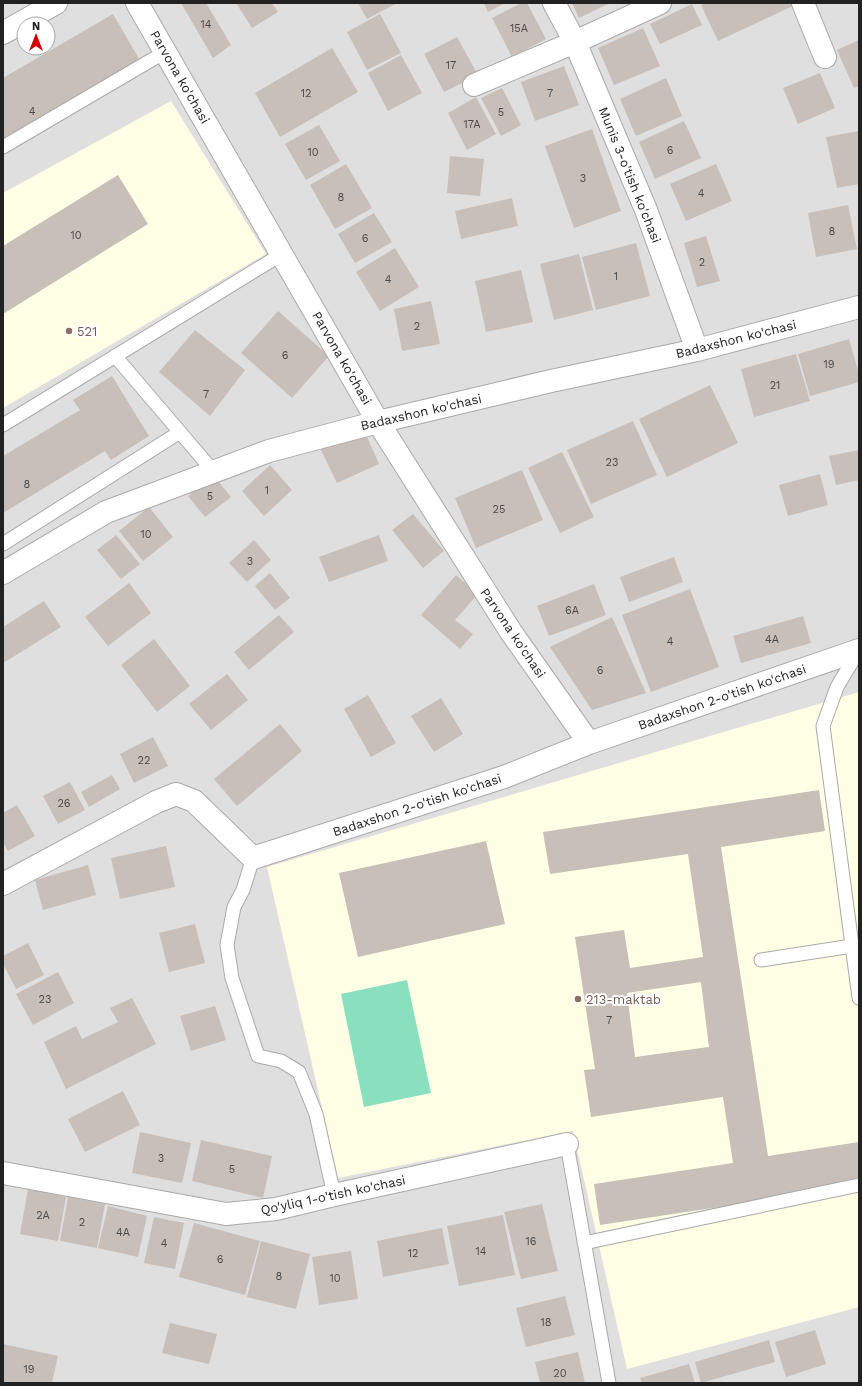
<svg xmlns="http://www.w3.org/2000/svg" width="862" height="1386" font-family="'Work Sans',sans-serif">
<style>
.residential{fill:#e0dfdf;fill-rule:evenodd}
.education{fill:#ffffe5}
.pitch{fill:#88e0be}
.building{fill:#c7bfb8;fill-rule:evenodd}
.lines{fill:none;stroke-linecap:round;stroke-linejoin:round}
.service-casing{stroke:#a9a9a9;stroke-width:15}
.minor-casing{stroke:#a9a9a9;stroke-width:24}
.service{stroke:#fff;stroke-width:13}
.minor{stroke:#fff;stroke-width:22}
.education-dot{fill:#8d6e63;stroke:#fff;stroke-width:1.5}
.labels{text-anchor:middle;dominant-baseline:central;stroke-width:4;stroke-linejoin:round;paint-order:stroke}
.number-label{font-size:11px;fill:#4b4948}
.street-label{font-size:13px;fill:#222;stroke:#fff}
.education-label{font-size:13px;fill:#785e54;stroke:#fff;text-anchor:start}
</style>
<rect width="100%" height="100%" fill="#f2efe9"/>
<path class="residential" d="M3,3H859V1383H3ZM24,24H48V48H24Z"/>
<path class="education" d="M171,101L266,254L3,408V193Z
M859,692V1307L627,1369L573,1131L338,1178L267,867Z"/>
<path class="pitch" d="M407,980L431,1093L364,1107L341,994Z"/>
<path class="building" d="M181,3H206L231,45L213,58Z
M236,3H272L278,12L252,28Z
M358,3H397L367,19Z
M484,3H505L488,12Z
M521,3H527L546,39L512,57L492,18Z
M572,3H610L579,18Z
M705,3H794L795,5L718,41L701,5Z
M692,4L702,25L660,44L650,24Z
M113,14L142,64L3,144V78Z
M380,14L401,53L367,70L347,32Z
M643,28L660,66L614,85L598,48Z
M457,37L478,75L444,92L424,54Z
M859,40V86L854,88L837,50Z
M332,48L358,92L280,137L255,93Z
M401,55L422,93L388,111L368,73Z
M564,66L579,105L535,121L521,82Z
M820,73L835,108L798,124L783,88Z
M666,78L682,116L636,136L620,99Z
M502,88L521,125L501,136L481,98Z
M476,97L496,134L467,150L448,113Z
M684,121L701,158L655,179L639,142Z
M319,125L340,161L306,180L285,144Z
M592,129L621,211L574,228L545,146Z
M859,131V184L837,188L826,137Z
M450,156L484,159L480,196L447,193Z
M346,164L372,208L335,229L310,185Z
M716,164L732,201L686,221L670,184Z
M118,175L148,224L3,314V246Z
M512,198L518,226L461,239L455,211Z
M848,205L857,249L816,257L808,213Z
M374,213L392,242L355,263L338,234Z
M706,236L720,281L697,287L684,243Z
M636,243L650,296L596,310L582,257Z
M395,248L419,287L380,311L356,272Z
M579,254L593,310L554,320L540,264Z
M521,270L533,322L486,332L475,281Z
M431,301L440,344L402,351L394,309Z
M278,311L329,356L292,398L241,353Z
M195,330L245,370L210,416L159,372Z
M849,339L859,374V382L810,396L798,354Z
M796,354L810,401L754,417L741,369Z
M112,376L149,436L111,460L105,451L3,513V456L80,410L73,400Z
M710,385L738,443L667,477L639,419Z
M633,421L657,475L591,504L567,450Z
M363,428L379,464L337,483L320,448Z
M859,450V480L836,485L829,456Z
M562,452L594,517L560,533L528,468Z
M270,465L292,490L264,516L242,491Z
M522,470L543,520L476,548L455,498Z
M820,474L828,505L788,516L779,485Z
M214,476L231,497L205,517L188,496Z
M149,507L173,537L143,561L119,531Z
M413,514L444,551L423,568L392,530Z
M116,535L140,564L121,579L97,550Z
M379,535L388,561L329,582L319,557Z
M254,540L271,560L247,582L229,563Z
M674,557L683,582L629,602L620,577Z
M270,573L290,598L275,610L255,586Z
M456,575L478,594L455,620L473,634L460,649L421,615Z
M129,583L151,613L108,646L85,617Z
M594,584L606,615L549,636L537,606Z
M690,589L719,667L651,692L622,615Z
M44,601L61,627L5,662L3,660V627Z
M279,615L294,632L249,670L234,652Z
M803,616L811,643L741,663L733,636Z
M612,617L646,693L592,710L550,647Z
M154,639L190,686L157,712L121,665Z
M227,674L248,700L211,730L189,704Z
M368,695L396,743L371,757L344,709Z
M441,698L463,734L434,752L411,716Z
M280,724L302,751L237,806L214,779Z
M153,737L168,766L134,783L120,754Z
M112,775L120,789L89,807L81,792Z
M70,782L85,810L58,824L43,796Z
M819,790L825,831L721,847L768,1156L859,1142V1186L600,1225L594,1184L733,1163L723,1097L591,1117L584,1070L595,1069L575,937L624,930L630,968L703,957L688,854L550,874L543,832ZM701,982L709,1047L635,1057L627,993Z
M17,805L35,836L8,851L3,842V813Z
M486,841L505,924L358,957L339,873Z
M166,846L175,887L120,899L111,858Z
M88,865L96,895L43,910L35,880Z
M195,924L205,963L169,972L159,933Z
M28,943L44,975L16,989L3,964V956Z
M58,972L74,1003L33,1025L16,994Z
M132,998L156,1044L66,1089L44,1042L76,1026L82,1039L118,1022L110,1008Z
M215,1006L226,1040L191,1051L180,1016Z
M123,1091L140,1125L85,1152L68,1119Z
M140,1132L191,1143L182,1183L132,1173Z
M201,1140L272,1156L263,1198L192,1181Z
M28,1189L66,1197L58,1241L20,1234Z
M68,1197L105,1204L97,1248L60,1241Z
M542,1204L558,1271L521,1279L504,1212Z
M108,1206L147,1216L138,1257L98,1248Z
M503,1215L515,1275L459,1286L447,1226Z
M154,1217L184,1223L175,1269L144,1263Z
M194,1223L260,1241L245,1295L179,1277Z
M442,1228L449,1264L383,1277L377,1241Z
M261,1241L310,1254L296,1309L247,1297Z
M351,1251L358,1299L319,1305L312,1257Z
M565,1296L575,1335L526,1347L516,1308Z
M170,1323L217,1334L209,1364L162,1353Z
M815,1330L826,1364L786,1377L775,1342Z
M769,1340L775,1362L701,1383L695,1362Z
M3,1344L58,1356L52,1383H3Z
M578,1352L585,1383H540L535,1362Z
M689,1364L695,1383H642L640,1378Z"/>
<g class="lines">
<g class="service-casing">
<path id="service" d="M3,147L165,52
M115,356L214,472
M3,425L282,254
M3,544L180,432
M859,650L837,687L823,726L859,998
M253,858L243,890L234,907L227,945L232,978L258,1056L281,1061L299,1072L316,1114L334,1195
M761,960L852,946
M567,1144L609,1383
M584,1243L859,1185"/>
</g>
<g class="minor-casing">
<path id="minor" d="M137,3L378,422L511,632L589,743
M554,3L575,42L646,210L697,350
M803,3L825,57
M3,33L56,3
M474,85L575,42L660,3
M3,573L106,512L269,451L378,422L551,381L697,350L859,307
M3,884L156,802L176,794L194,801L253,858L504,777L589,743L859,650
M3,1173L226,1214L276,1209L334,1195L567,1144"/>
</g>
<use href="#service" class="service"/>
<use href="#minor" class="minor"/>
</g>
<g class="education-dot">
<circle cx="69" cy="331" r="4"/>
<circle cx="578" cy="999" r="4"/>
</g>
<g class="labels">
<g class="number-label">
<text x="206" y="24">14</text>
<text x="519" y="28">15A</text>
<text x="451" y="65">17</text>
<text x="306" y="93">12</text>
<text x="550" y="93">7</text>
<text x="32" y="111">4</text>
<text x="501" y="112">5</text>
<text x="472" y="124">17A</text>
<text x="670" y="150">6</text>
<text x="313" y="152">10</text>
<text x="583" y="178">3</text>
<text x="701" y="193">4</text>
<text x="341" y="197">8</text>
<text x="832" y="231">8</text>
<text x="76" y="235">10</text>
<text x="365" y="238">6</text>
<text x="702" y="262">2</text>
<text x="616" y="276">1</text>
<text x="388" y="279">4</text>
<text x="417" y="326">2</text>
<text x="285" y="355">6</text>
<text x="829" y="364">19</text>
<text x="775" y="385">21</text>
<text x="206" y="394">7</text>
<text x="612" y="462">23</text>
<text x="27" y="484">8</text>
<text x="267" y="490">1</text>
<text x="210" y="496">5</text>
<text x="499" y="509">25</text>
<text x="146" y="534">10</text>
<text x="250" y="561">3</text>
<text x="572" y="610">6A</text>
<text x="772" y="639">4A</text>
<text x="670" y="641">4</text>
<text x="600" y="670">6</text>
<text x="144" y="760">22</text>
<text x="64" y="803">26</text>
<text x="45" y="999">23</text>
<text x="609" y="1020">7</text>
<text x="161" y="1158">3</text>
<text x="232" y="1169">5</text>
<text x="43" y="1215">2A</text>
<text x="82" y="1222">2</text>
<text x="123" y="1232">4A</text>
<text x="531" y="1241">16</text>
<text x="164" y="1243">4</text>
<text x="481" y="1251">14</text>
<text x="413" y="1253">12</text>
<text x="220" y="1259">6</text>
<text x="279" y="1276">8</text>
<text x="335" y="1278">10</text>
<text x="546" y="1322">18</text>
<text x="29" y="1369">19</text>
<text x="560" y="1373">20</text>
</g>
<g class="street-label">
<text transform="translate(180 77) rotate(60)">Parvona ko'chasi</text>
<text transform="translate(630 175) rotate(68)">Munis 3-o'tish ko'chasi</text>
<text transform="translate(736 339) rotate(-14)">Badaxshon ko'chasi</text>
<text transform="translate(342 358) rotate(60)">Parvona ko'chasi</text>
<text transform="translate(421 412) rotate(-13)">Badaxshon ko'chasi</text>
<text transform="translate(513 633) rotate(56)">Parvona ko'chasi</text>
<text transform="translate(722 697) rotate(-19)">Badaxshon 2-o'tish ko'chasi</text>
<text transform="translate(417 805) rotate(-18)">Badaxshon 2-o'tish ko'chasi</text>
<text transform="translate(333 1195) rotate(-12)">Qo'yliq 1-o'tish ko'chasi</text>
</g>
<g class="education-label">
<text x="77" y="331">521</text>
<text x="586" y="999">213-maktab</text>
</g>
</g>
<rect width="862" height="1386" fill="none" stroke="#222222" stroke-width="8"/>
<g transform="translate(36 36)"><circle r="19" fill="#ffffff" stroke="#a7a7a7"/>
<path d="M0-3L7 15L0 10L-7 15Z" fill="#d40000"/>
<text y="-6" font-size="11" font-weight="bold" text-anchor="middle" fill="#222222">N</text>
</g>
</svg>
